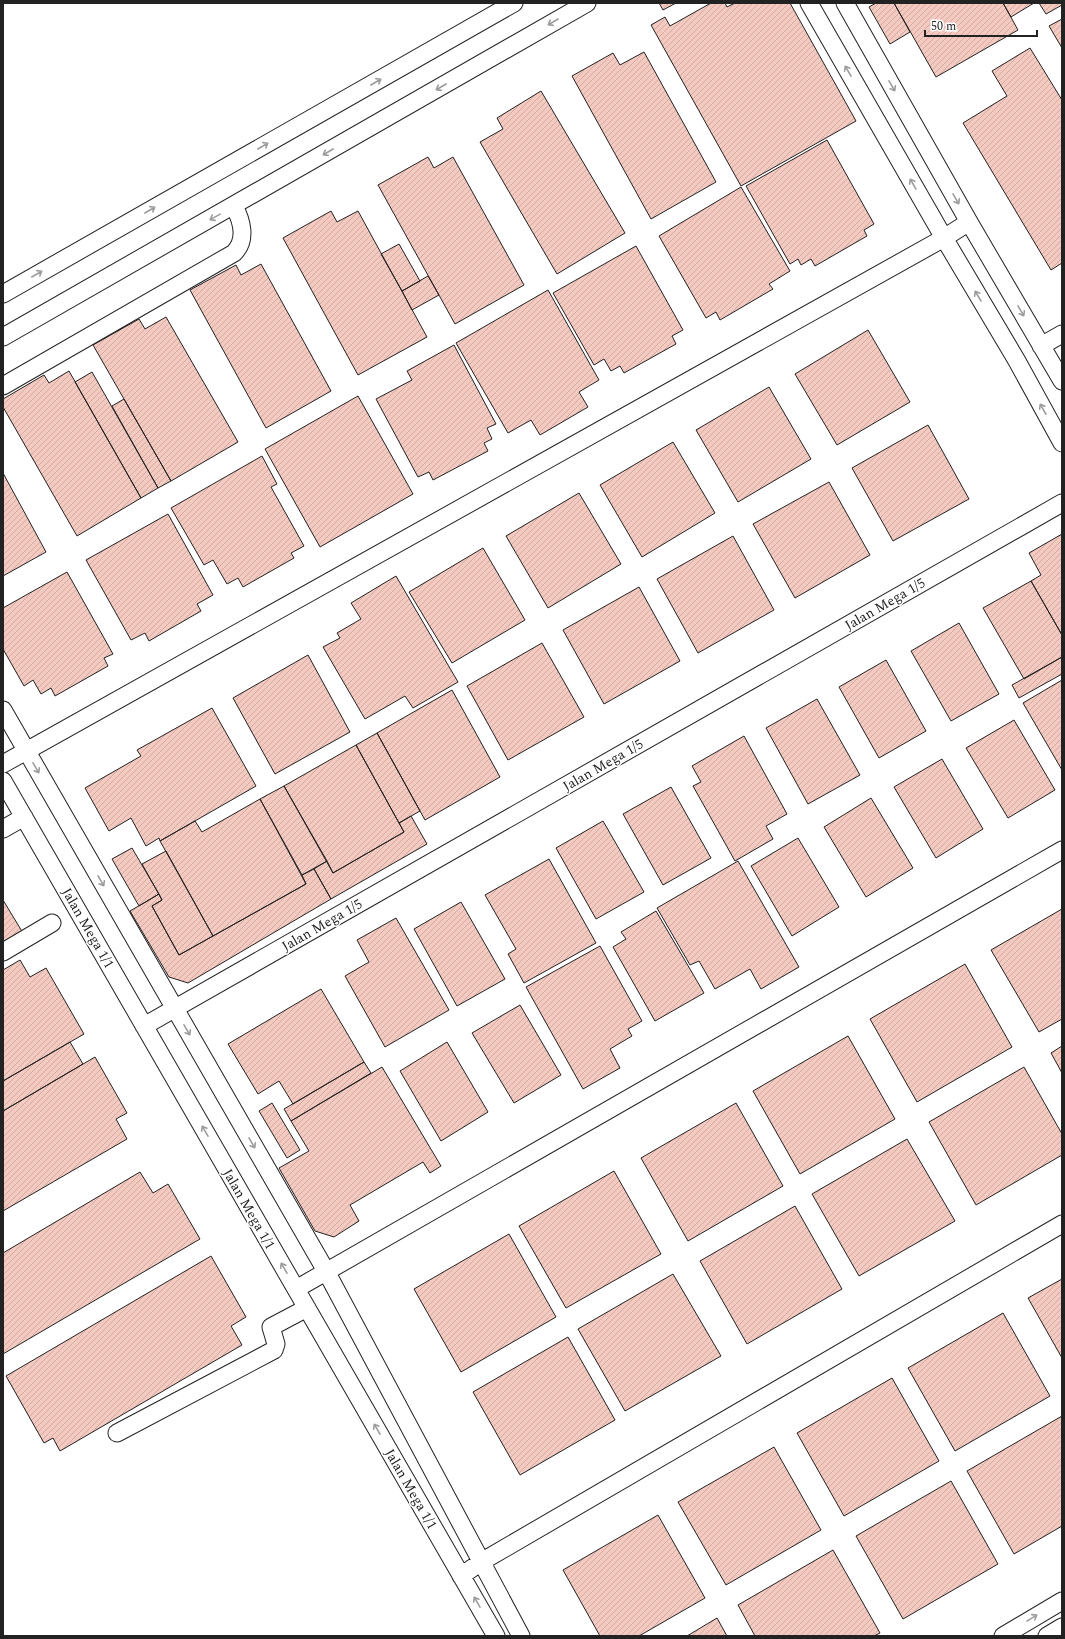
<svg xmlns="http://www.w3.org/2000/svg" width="1065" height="1639" font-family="Spectral,serif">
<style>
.building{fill:url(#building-hatch);stroke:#222}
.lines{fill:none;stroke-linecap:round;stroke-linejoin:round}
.minor-casing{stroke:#222;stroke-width:19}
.minor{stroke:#fff;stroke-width:17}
.oneway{stroke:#9c9c9c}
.labels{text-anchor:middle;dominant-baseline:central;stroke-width:3;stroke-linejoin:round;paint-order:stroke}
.street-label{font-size:14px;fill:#222;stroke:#fff}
</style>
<defs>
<pattern id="building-hatch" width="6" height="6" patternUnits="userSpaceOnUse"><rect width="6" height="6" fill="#f3c9c0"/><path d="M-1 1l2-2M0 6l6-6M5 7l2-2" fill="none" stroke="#d0aca5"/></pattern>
</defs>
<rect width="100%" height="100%" fill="#fff"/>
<path class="building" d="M659,3H676L663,10Z
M711,3H725L727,7L735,3H790L856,121L741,186L651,25L665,17L670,26Z
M876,3H894L910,32L890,44L869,7Z
M894,3H1003L1018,30L936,77Z
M1003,3H1034L1011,17Z
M1039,3H1062V5L1046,14Z
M1062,19V48L1049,26Z
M1030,48L1062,100V263L1051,270L963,123L1007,96L992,71Z
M644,52L716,182L651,219L572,76L613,53L620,65Z
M541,91L625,233L557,274L480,142L503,129L497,118Z
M827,140L874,224L864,230L867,236L815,266L811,259L801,265L798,259L790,264L746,186Z
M428,157L434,168L453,157L524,285L455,324L378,185Z
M741,187L790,271L769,284L773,289L720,320L716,312L706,318L659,236Z
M331,211L337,222L358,211L427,337L358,375L283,238Z
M399,244L420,281L402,291L381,254Z
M636,246L683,330L672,336L676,344L624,373L620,366L611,371L604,359L594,365L553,293Z
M261,264L331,391L266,428L190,290L236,265L241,275Z
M428,276L439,295L412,310L402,291Z
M548,290L599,380L579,392L588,407L540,435L531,420L508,433L456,343Z
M166,317L238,442L171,481L93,345L139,319L145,329Z
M868,330L910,402L837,445L795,374Z
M454,345L496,424L487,428L492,439L484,443L488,451L433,480L429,472L418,477L376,399L412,380L407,371Z
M69,371L141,498L77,536L3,407V399L44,375L49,383Z
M92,372L158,488L141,498L75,382Z
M769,387L811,459L738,502L696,430Z
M358,396L413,494L320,547L265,449Z
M124,399L171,481L158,488L112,406Z
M928,425L969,499L893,541L852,468Z
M673,442L715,513L642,557L600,485Z
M262,456L277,484L271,487L304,546L291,553L294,558L243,587L238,578L227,584L213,560L204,565L171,508Z
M3,473L46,552L3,576Z
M829,482L870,555L795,598L753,524Z
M579,493L621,564L548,608L506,536Z
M168,514L213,595L197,604L201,611L149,641L145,633L131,640L86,560Z
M1062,534V635L1031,581L1041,575L1029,553Z
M733,536L774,610L698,653L657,579Z
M483,548L525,620L452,663L409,592Z
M67,572L113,654L104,658L108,666L55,696L51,688L41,694L33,680L24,686L3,649V608Z
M396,576L458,682L413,708L405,696L365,719L323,647L340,638L337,633L361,619L351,603Z
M1031,581L1062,635V657L1024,679L983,608Z
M639,587L680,661L604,704L563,630Z
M959,623L999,694L951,721L911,651Z
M542,643L584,717L508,760L467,686Z
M308,655L350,732L275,774L233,698Z
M1062,657V674L1019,698L1012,685Z
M886,660L926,731L879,758L839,687Z
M1062,680V770L1023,703Z
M452,690L500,777L425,820L377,733Z
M817,699L860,775L808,804L766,728Z
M212,708L256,786L160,841L159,838L146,846L131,818L109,831L85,788L141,756L137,750Z
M1014,720L1055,790L1008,818L966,748Z
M377,733L420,811L399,823L356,745Z
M744,736L787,814L766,826L773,839L735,861L693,786L701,782L692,766Z
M356,745L404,832L333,873L284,786Z
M942,759L983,829L936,858L894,787Z
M284,786L327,861L302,875L260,799Z
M671,787L711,858L663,885L623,814Z
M871,798L913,868L866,897L824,827Z
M260,799L306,884L213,936L160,841L195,821L202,832Z
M411,816L427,844L331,899L314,869L327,861L333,873L404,832L399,823Z
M603,821L644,892L596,919L556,848Z
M798,838L839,907L792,936L751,866Z
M132,848L159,894L139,906L112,859Z
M166,851L213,936L179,955L152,906L162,900L142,864Z
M549,859L596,943L524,983L508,954L516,949L485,895Z
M738,861L799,967L761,989L750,969L715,989L699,961L690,965L657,908Z
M314,869L331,899L188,983L169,977L130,911L159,894L162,900L152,906L179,955L306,884L302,875Z
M3,900L23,933L3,945Z
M461,902L505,979L457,1006L414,929Z
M1062,909V1019L1039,1032L991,950Z
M656,911L704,993L655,1021L613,947L626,939L621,932Z
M396,918L449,1010L385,1047L345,976L369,962L357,940Z
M600,946L642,1021L628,1029L632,1036L610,1049L620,1068L583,1089L526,987Z
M20,960L30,977L46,968L84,1034L3,1081V970Z
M965,964L1012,1047L917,1102L870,1019Z
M321,989L364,1062L293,1104L279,1081L258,1094L228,1044Z
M520,1005L561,1075L514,1103L472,1033Z
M848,1036L895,1119L800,1174L753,1091Z
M70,1042L83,1064L3,1111V1081Z
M447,1042L488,1112L441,1141L400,1071Z
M1062,1046V1073L1051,1053Z
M95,1057L127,1113L116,1119L127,1139L3,1211V1111Z
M364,1062L371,1073L291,1121L284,1109Z
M382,1067L441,1166L430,1173L423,1162L350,1205L359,1221L334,1237L315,1231L279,1168L309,1151L291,1121Z
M1024,1067L1062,1134V1155L976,1205L929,1122Z
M272,1103L300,1150L287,1158L259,1111Z
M736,1103L783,1186L688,1241L641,1158Z
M907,1139L955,1221L859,1276L812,1194Z
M614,1171L661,1254L566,1308L519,1226Z
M140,1172L153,1193L168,1184L200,1239L3,1354V1253Z
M795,1206L842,1289L747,1344L700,1261Z
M509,1234L556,1317L461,1372L414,1289Z
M211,1256L246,1317L231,1326L242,1345L60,1451L53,1438L44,1443L6,1376Z
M673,1274L721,1356L625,1411L578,1329Z
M1062,1279V1358L1028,1298Z
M1003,1313L1050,1396L955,1451L908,1368Z
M568,1337L615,1420L520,1475L473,1392Z
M892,1378L939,1461L844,1516L797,1433Z
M1062,1416V1526L1014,1554L967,1471Z
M774,1447L821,1530L726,1585L678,1502Z
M951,1481L998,1564L903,1619L856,1536Z
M658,1515L705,1598L639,1636H600L563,1570Z
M833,1550L880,1633L874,1636H755L738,1605Z
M717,1618L727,1636H687Z"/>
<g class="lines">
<g class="minor-casing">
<path id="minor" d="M809,3L944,238L1017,361L1062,443
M845,3L969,222L1062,381
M3,294L514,3
M3,337L587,3
M1041,346L1062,334
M3,386L234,253C247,240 242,221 234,206
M3,710L326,1271L521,1636
M3,764L944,238L969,222
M3,781L496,1636
M3,829L24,817
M3,952L52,923
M144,1026L1062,503
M296,1289L1062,850
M117,1433L274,1350L276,1344L271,1327L307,1308
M461,1576L481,1562L1062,1224
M1003,1636L1062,1601
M1047,1636L1062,1627"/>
</g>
<use href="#minor" class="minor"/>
</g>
<defs><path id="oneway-shaft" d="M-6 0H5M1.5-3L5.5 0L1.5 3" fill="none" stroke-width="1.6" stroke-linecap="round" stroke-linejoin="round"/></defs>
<g class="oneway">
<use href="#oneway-shaft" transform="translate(553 22) rotate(150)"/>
<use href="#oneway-shaft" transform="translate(848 71) rotate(-120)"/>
<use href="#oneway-shaft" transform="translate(376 82) rotate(-30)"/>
<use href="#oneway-shaft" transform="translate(892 86) rotate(60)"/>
<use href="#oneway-shaft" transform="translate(441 87) rotate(150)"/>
<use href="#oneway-shaft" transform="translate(263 146) rotate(-30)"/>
<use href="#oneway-shaft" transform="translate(328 152) rotate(150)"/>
<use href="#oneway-shaft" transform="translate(913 184) rotate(-120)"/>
<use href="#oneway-shaft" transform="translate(956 199) rotate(60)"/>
<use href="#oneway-shaft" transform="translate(150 210) rotate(-30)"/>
<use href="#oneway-shaft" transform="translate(215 217) rotate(151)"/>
<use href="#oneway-shaft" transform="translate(37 274) rotate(-30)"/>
<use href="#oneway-shaft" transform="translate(978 296) rotate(-121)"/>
<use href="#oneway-shaft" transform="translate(1021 311) rotate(60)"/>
<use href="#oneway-shaft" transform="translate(1043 409) rotate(-119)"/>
<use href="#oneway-shaft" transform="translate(36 768) rotate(60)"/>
<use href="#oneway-shaft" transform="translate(101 881) rotate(60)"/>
<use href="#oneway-shaft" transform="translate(187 1030) rotate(60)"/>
<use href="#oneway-shaft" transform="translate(205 1131) rotate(-120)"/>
<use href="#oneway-shaft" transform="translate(252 1143) rotate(60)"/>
<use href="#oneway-shaft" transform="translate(284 1268) rotate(-120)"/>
<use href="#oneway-shaft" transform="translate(377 1429) rotate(-120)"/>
<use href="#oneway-shaft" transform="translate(477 1602) rotate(-120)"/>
<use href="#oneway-shaft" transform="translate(1032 1618) rotate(-31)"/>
</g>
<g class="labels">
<g class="street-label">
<text transform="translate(885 604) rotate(-30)">Jalan Mega 1/5</text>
<text transform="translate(603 765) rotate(-30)">Jalan Mega 1/5</text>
<text transform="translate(322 925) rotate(-30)">Jalan Mega 1/5</text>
<text transform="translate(88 928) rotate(60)">Jalan Mega 1/1</text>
<text transform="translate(249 1209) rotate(60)">Jalan Mega 1/1</text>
<text transform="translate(411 1489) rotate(60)">Jalan Mega 1/1</text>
</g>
</g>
<rect width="1065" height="1639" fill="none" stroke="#222222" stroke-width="8"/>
<path d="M925 30v6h112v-6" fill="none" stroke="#222222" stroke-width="2"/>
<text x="931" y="30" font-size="12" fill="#222222" stroke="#ffffff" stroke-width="3" paint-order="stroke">50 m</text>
</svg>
